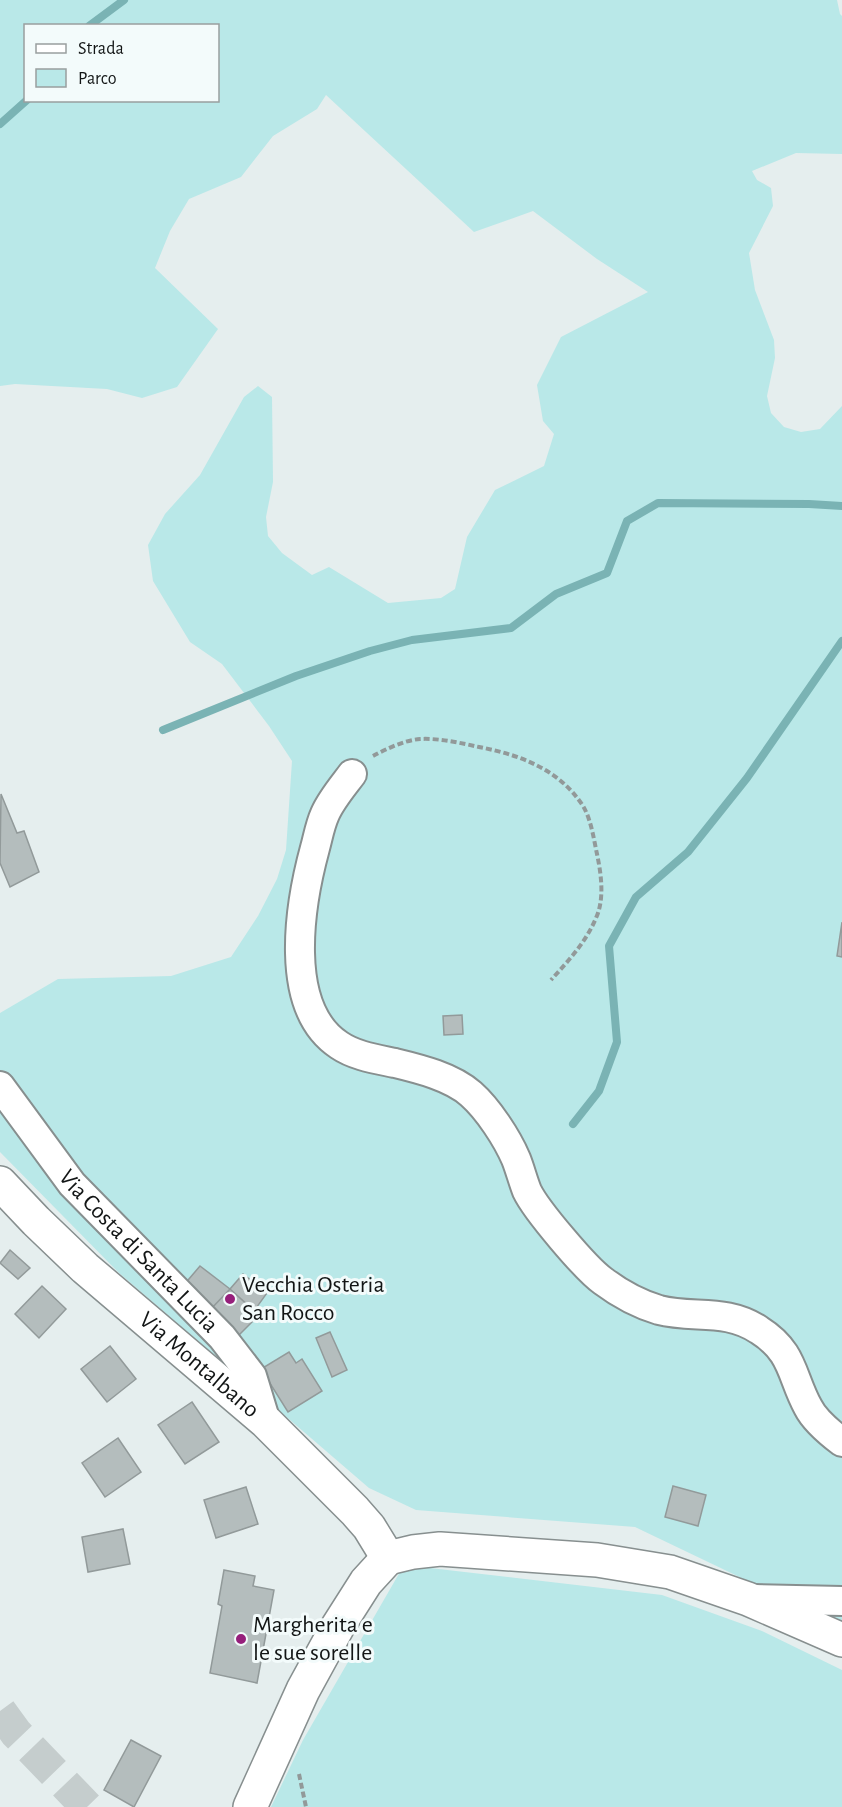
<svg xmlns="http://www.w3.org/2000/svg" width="842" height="1807" font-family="'Alegreya Sans',sans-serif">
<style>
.green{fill:#b9e8e8;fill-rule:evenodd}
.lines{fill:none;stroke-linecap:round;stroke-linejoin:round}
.stream{stroke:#7ab3b4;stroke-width:8}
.building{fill:#b4bdbd;stroke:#929a9a;stroke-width:1.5}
.trunk-tunnel{stroke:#c5cdcd;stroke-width:33;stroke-dasharray:33 16;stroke-linecap:butt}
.minor-casing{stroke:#878f8f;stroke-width:32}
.tertiary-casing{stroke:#878f8f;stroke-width:36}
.secondary-casing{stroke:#878f8f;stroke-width:36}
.path{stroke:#929999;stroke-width:4;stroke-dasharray:6 3;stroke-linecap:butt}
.minor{stroke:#fff;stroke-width:28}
.tertiary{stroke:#fff;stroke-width:33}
.secondary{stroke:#fff;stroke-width:33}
.poi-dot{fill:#961f7b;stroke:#f3fbfb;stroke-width:2}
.labels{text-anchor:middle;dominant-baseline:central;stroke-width:6;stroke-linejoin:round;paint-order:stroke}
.street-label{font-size:24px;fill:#121515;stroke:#f3fbfb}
.poi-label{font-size:24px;fill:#121515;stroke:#f3fbfb;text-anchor:start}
</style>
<rect width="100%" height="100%" fill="#e5eeee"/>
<path class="green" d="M0,0H837L840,14L842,16V154L796,153L752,171L757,180L771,188L773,206L749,253L755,290L774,340L775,358L767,396L771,413L784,427L801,432L820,429L842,406V1626L635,1527L416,1510L369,1488L119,1273L0,1152V1013L58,979L171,976L231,957L258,916L277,879L286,850L292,761L269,726L222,664L190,642L153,581L148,545L165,514L200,475L244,397L258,386L272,397L273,482L266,517L268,536L282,553L312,575L329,567L388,603L441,598L455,589L467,537L495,490L544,466L554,434L543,421L537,385L561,337L648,292L597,259L533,211L474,232L326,95L317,109L273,136L241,177L189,199L170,231L155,268L218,329L177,387L142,398L107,389L15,384L0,386ZM26,26H218V100H26Z
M404,1565L662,1595L762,1631L842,1670V1807H271L303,1740Z"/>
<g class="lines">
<path class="stream" d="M89,26L124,0
M0,124L27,100
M163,730L296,676L370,651L412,640L511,628L556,594L607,573L627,521L658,503L809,504L842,506
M573,1124L599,1091L617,1042L609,946L636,897L688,852L747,778L842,641"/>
</g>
<path class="building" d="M1,794L17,833L24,831L39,872L10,887L0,863Z
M842,922V957L837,956Z
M462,1015L463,1034L444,1035L443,1016Z
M10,1250L30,1268L18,1279L0,1263Z
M200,1266L230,1289L210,1310L183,1286Z
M243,1274L267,1293L254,1311L230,1289Z
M42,1286L66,1309L39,1338L15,1314Z
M230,1289L259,1315L238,1336L210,1310Z
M330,1332L347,1370L332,1377L316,1338Z
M110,1346L136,1379L107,1402L81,1369Z
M289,1352L296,1363L302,1359L322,1391L288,1412L261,1369Z
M192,1402L219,1442L185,1464L158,1425Z
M118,1438L141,1472L105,1497L82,1463Z
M673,1486L706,1495L698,1526L665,1517Z
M246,1487L258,1524L216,1538L204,1500Z
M123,1529L130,1564L88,1572L82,1537Z
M224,1570L255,1576L253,1586L274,1590L257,1683L210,1673L222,1606L218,1604Z
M131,1740L161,1756L134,1807L104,1790Z"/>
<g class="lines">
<path class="trunk-tunnel" d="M0,1711L16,1733L87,1807"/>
<g class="minor-casing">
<g id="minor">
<path d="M352,774C343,786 331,800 325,814C320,825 318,837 315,848C300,903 282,1007 339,1045C355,1056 376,1059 395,1063C420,1069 452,1077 471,1094C488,1109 507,1138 516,1159C520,1169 523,1181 527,1191C536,1210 586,1269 603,1281C619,1293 639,1304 659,1310C694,1319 726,1308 759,1330C794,1352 791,1376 808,1407C815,1421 830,1433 842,1442"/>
<path id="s1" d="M0,1086L72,1184L222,1337L252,1376L266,1422"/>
<path d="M753,1599L842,1601"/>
</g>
</g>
<g class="tertiary-casing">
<g id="tertiary">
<path id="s2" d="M0,1183L36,1221L85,1268L266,1422L355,1511L369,1527L388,1558L413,1552L440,1549L597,1560L670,1572L748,1599L842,1640"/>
</g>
</g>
<g class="secondary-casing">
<path id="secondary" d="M250,1807L303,1690L338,1626L366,1582L388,1558"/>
</g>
<path class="path" d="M373,756C386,749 405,740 420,739C439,738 461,743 479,747C520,755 559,769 583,806C591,819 594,840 597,854C601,873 604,895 598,913C588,940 570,959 551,980
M299,1774L306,1807"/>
<use href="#minor" class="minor"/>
<use href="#tertiary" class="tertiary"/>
<use href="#secondary" class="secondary"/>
</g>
<g class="poi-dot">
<circle cx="230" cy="1299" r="6"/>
<circle cx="241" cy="1639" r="6"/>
</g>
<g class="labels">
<g class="street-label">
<text stroke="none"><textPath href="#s1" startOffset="216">Via Costa di Santa Lucia</textPath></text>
<text stroke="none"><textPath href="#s2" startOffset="270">Via Montalbano</textPath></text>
</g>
<g class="poi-label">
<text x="242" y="1285">Vecchia Osteria<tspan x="242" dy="28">San Rocco</tspan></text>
<text x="253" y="1625">Margherita e<tspan x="253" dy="28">le sue sorelle</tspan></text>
</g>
</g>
<rect x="24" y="24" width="195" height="78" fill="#f3fbfb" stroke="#999f9f" stroke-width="1.5"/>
<rect x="36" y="44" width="30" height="9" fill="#ffffff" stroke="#999f9f" stroke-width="1.5"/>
<text x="78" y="54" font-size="18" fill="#121515">Strada</text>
<rect x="36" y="69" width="30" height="18" fill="#b9e8e8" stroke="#999f9f" stroke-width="1.5"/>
<text x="78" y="84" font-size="18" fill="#121515">Parco</text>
</svg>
